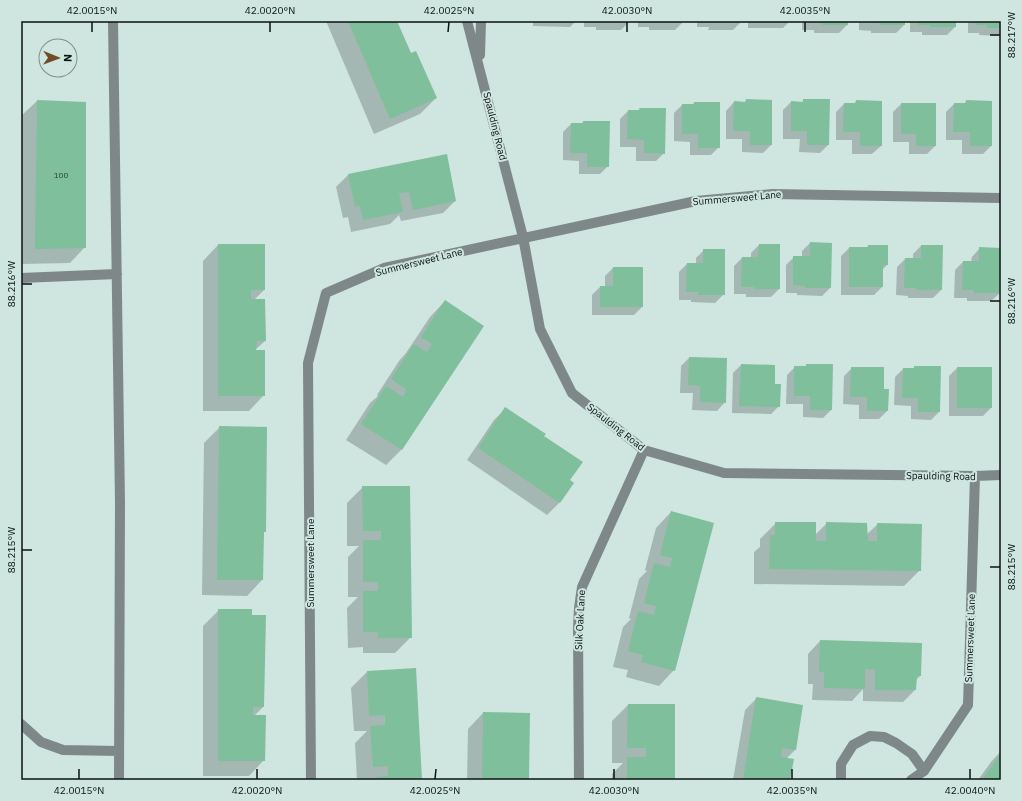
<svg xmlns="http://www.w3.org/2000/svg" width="1022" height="801" font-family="'IBM Plex Sans',sans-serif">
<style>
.shadow{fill:#0003}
.building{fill:#7fbf9c}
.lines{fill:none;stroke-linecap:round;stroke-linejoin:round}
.lane{stroke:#7e8889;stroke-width:10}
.street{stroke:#7e8889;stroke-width:10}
.ticks{fill:none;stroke:#0c1312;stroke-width:1.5}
.labels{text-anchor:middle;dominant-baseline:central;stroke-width:4;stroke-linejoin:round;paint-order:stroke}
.number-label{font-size:8px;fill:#293e34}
.street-label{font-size:10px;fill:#0c1312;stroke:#cee5e0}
.neatline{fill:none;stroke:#0c1312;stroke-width:1.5}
.ticks-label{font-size:10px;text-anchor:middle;fill:#0c1312}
</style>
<rect width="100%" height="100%" fill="#cee5e0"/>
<path class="shadow" d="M326,21H396L411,54L436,98L420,114L374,134Z
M533,21H576L570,27L533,26Z
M584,21H629V22L621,30H596V27H584Z
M638,21H683V22L675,30H649V27H638Z
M697,21H742L733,30H708L709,27H697Z
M748,21H790L783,28H748Z
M802,21H847V25L839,33H814V30H802Z
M859,21H904V25L896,33H871V31L859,30Z
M910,21H955V27L947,35H922V32H910Z
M968,21H1001V36L979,35V33H968Z
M746,100L771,145L763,153L742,152V139H726V111L734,102L744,103Z
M804,100L828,145L820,153L799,152L800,139H783V110L791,102L801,103Z
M37,101L85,103V247L70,263L21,264V116Z
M856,101L881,102V146L872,154H852V140H836V112L844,104H854Z
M966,101L991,146L983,154H962V140H946V112L954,104H964Z
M694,103L719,147L711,155H690V142L674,141V113L682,105H692Z
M901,104L935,146L927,154H909V142H893V112Z
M640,109L664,153L656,161H636V147H620V119L628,111H637Z
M1001,114V143H1000Z
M583,122L608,166L600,174H579V161L563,160V132L571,124H581Z
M348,175L455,201L443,213L401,221L399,215L390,224L351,232L348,217L343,218L336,187Z
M810,243L830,288L822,296L797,295V293H786V265L794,257H802V251Z
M218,245L264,290L254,300L265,341L254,351L264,395L249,411H203V261Z
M759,245L779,289L771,297H746V294H734V266L742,258H751V253Z
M868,246L887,265L882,270V287L874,295H841V256L849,248H866Z
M921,246H942L941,290L933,298H908V296L896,295L897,267L905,259H913V254Z
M980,248L1000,293L991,301H967V298H954L955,270L963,262H971L972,257Z
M704,250L724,294L715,303L691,302V300H679V272L687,264H696V258Z
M613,268L642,307L634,315H592V295L600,287H605V276Z
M445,301L483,326L401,450L386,465L346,440L370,403L378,396L377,395L399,361L406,353L430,317Z
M689,358L726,359L725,402L717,411L692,410L693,393H680L681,366Z
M741,365L774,385L779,406L771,414L732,413L733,373Z
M807,365L831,410L823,418L803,417V404H786L787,375L795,367H805Z
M915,367L939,412L931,420L911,419V406L894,405L895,377L903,369H913Z
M852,368L883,390L887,411L879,419H859V405L843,404L844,376Z
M957,368L991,408L983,416H949V376Z
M506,408L543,436L569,480L573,483L559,503L547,515L467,460L494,420Z
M220,427L265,531L263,533L262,580L247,596L202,595L204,443Z
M363,487H409L411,637L395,653H363V647L348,648L347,608L358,597H348V557L359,546H347V503Z
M671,512L674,670L659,686L626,677L628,670L613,667L623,627L631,619L629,618L639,579L647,571L645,570L656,528Z
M776,523L815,535L827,523L866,535L878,524L920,570L904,586L754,584V552L760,547V539Z
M219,610L263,707L254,716L264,760L249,776H203V626Z
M820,641L920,676L915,681V690L903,702L863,701V689L852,701L812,700L813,684H808V654Z
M367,672L421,780H357L355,743L367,731H354L351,688Z
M757,698L802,706L795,750L786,759L789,780H733L745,710Z
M628,705H674V780H612V774L623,763H612V721Z
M483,713L529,780H467L468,729Z
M1001,751V780H978L991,762Z"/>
<path class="building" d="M348,21H397L411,53L416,51L437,98L390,119Z
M810,21H848V25H822V23L810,22Z
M867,21H905V25H879V23H867Z
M918,21H956V27H930V25H918Z
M975,21H1001V28H987V25H975Z
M746,99L772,100V145H750V131H733L734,101L746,102Z
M803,99H830L829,145H807V131H791V101L803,102Z
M37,100L86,102V248L35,249Z
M856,100L882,101V146H860V132H843L844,103H856Z
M966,100L992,101V146H970V132H953L954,103H966Z
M694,102H720V148H698V134H682V104H694Z
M901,103H936V146H916V134H901Z
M639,108H666L665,154L644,153V140L627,139L628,110H640Z
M583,121H610L609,167H587V153H570L571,123H583Z
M447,154L456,201L413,210L409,192L399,193L403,212L363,220L360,206L355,207L348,174Z
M810,242L832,243L831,288H805V286L793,285V256H810Z
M218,244H265V290H251V299H265L266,341H257L256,350H265V396H218Z
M759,244H780V289H754V287H741L742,257H758Z
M868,245H888V265H883V287H849V247H868Z
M921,245H943L942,290H916V288H904L905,258H921Z
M979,247L1001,248V293H974V290H962L963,261H979Z
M703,249H725V295H698V292H686L687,263H703Z
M613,267H643V307H600V286H613Z
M445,300L484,326L402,450L361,424L386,386L403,397L407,390L391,379L414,344L427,352L432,344L421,337Z
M689,357L727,358L726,403L700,402V386L688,385Z
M741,364L775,365V384H781L780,407L739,406Z
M806,364H833L832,410H810V396H794V366H806Z
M914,366H941L940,412H918V398H902L903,368H914Z
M851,367H884V389H889L888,411H867V397H850Z
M957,367H992V408H957Z
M505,407L546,434L544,436L583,462L570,480L574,483L560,503L478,448Z
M219,426L267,427L266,532H264L263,580H217Z
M362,486H410L412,638H378V632H363V591H378V582H363V540H381V531H363Z
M671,511L714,523L675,671L641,662L643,655L628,651L638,611L654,615L656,606L644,603L654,563L670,567L672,558L660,555Z
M775,522H816V541H826V522L867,523L868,541H877V523L922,524L921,571L769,569L770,535H775Z
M218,609H252V615H266L264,707H253V715H266L265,761H218Z
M820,640L922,643L921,676H917L916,690H875V670L865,669V689L824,688V672H819Z
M416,668L422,780H376V777L388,776V766L373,767L370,726L385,725V715L369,716L367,671Z
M756,697L803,705L796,750L782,748L781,757L794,759L790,780H743Z
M628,704H675V780H627V757H646V748H627Z
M483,712L530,713L529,780H482Z
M1001,753V780H982Z"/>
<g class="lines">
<path class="lane" d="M841,780V764L853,745L870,736L884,737L896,743L912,754L924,771"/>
<path class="street" d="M113,21L120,502L119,780
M467,21L523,237L540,329L572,393L644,450L724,473L975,476L1001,475
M480,55L481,21
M21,278L117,274
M21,724L41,742L63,750L119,751
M311,780L308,363L326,293L384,268L696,201L773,194L1001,198
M579,780L578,628L579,608L582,587L644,450
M911,780L924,771L968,705L975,476"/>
</g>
<path class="ticks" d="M92,32V22M270,32V22M448,32L449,22M627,32V22M805,32V22M990,35H1000M22,284H32M990,301H1000M22,550H32M990,567H1000M79,779V769M257,779V769M435,779L436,769M614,779V769M792,779V769M970,779V769"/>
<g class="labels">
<g class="number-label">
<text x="61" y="175">100</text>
</g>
<g class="street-label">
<text transform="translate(495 126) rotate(76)">Spaulding Road</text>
<text transform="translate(737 198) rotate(-5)">Summersweet Lane</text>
<text transform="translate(419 262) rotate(-14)">Summersweet Lane</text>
<text transform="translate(616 427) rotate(38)">Spaulding Road</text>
<text transform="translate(941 476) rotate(1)">Spaulding Road</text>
<text transform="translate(310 563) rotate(-90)">Summersweet Lane</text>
<text transform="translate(580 620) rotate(-87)">Silk Oak Lane</text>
<text transform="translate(970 638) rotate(-88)">Summersweet Lane</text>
</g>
</g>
<rect width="1022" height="801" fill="none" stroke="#cee5e0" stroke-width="44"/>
<g transform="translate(58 58) rotate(91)"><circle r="19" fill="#cee5e0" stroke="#80918e"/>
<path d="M0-3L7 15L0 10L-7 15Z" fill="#714d27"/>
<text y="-6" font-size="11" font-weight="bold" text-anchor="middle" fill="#0c1312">N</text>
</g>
<rect x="22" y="22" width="978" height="757" class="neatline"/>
<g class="ticks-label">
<text x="92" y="14">42.0015°N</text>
<text x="270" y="14">42.0020°N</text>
<text x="449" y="14">42.0025°N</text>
<text x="627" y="14">42.0030°N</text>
<text x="805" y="14">42.0035°N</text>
<text transform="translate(1011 35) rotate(-90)" y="4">88.217°W</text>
<text transform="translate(11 284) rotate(-90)" y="4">88.216°W</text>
<text transform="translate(1011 301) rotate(-90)" y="4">88.216°W</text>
<text transform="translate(11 550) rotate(-90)" y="4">88.215°W</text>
<text transform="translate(1011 567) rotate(-90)" y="4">88.215°W</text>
<text x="79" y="794">42.0015°N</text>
<text x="257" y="794">42.0020°N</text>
<text x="435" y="794">42.0025°N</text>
<text x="614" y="794">42.0030°N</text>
<text x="792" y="794">42.0035°N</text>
<text x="970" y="794">42.0040°N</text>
</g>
</svg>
